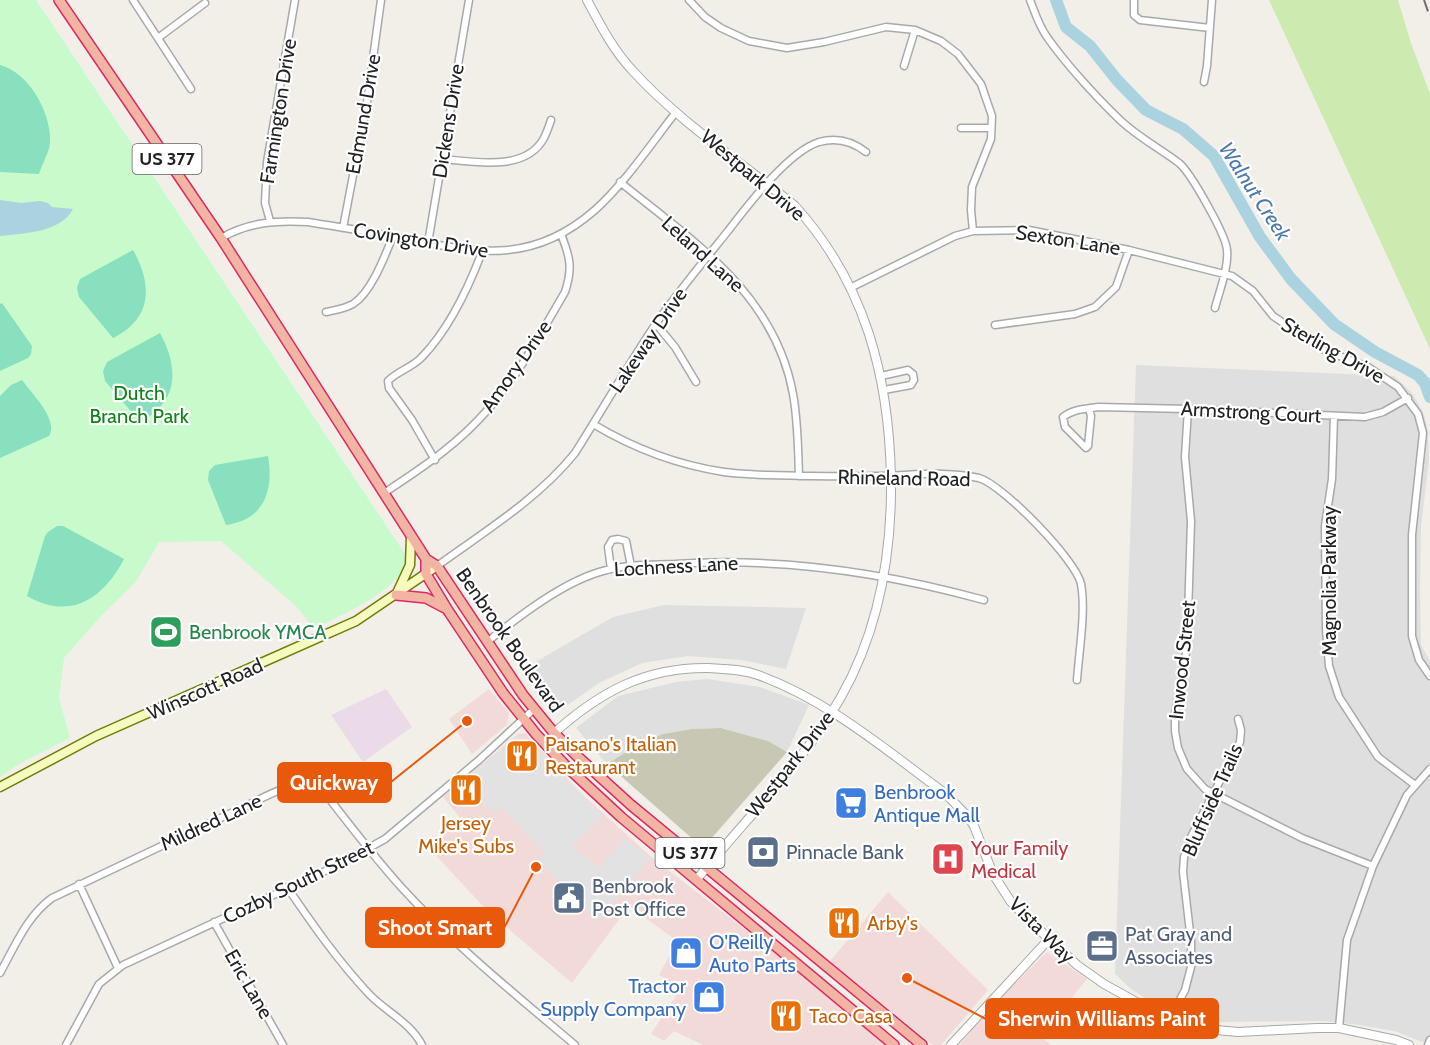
<svg xmlns="http://www.w3.org/2000/svg" width="1430" height="1045" font-family="Cabin,sans-serif">
<style>
.residential{fill:#e0dfdf}
.commercial{fill:#f2dad9}
.industrial{fill:#ebdbe8}
.construction{fill:#c7c7b4}
.grass{fill:#cdebb0}
.park{fill:#c8facc}
.pitch{fill:#88e0be}
.parking{fill:#e2e2e2}
.water{fill:#aad3df}
.lines{fill:none;stroke-linecap:round;stroke-linejoin:round}
.river{stroke:#aad3df;stroke-width:12}
.minor-casing{stroke:#a9a9a9;stroke-width:9}
.tertiary-casing{stroke:#a9a9a9;stroke-width:10}
.secondary-casing{stroke:#707d05;stroke-width:11}
.trunk-casing{stroke:#dc2a67;stroke-width:12}
.minor{stroke:#fff;stroke-width:6}
.tertiary{stroke:#fff;stroke-width:8}
.secondary{stroke:#f7fabf;stroke-width:8}
.trunk{stroke:#f2b4a3;stroke-width:9}
.rail{stroke:#707070;stroke-width:2;stroke-dasharray:12 12;stroke-linecap:butt}
.labels{text-anchor:middle;dominant-baseline:central;stroke-width:4.5;stroke-linejoin:round;paint-order:stroke}
.shield{fill:#fff;stroke:#646464;stroke-width:1.5}
.shield-label{font-size:18px;font-weight:bold;fill:#222}
.street-label{font-size:20px;fill:#222;stroke:#fff}
.park-label{font-size:20px;fill:#0c8416;stroke:#fff}
.leisure-label{font-size:20px;fill:#27864d;stroke:#fff;text-anchor:start}
.food-label{font-size:20px;fill:#c56008;stroke:#fff;text-anchor:start}
.shop-label{font-size:20px;fill:#366cbe;stroke:#fff;text-anchor:start}
.health-label{font-size:20px;fill:#be3a42;stroke:#fff;text-anchor:start}
.service-label{font-size:20px;fill:#4e5e75;stroke:#fff;text-anchor:start}
.water-label{font-size:21px;font-style:italic;fill:#4a7aab;stroke:#fff}
.leader{fill:none;stroke:#e8590c;stroke-width:2}
.callout-dot{fill:#e8590c;stroke:#fff;stroke-width:2}
.callout{fill:#e8590c;stroke:#e8590c;stroke-width:2}
.callout-label{font-size:21px;text-anchor:middle;font-weight:bold;fill:#fff}
</style>
<rect width="100%" height="100%" fill="#f2efe9"/>
<path class="residential" d="M1136,365L1394,376L1413,394L1424,414L1428,432L1429,460L1421,527L1420,592L1421,645L1430,661V1045L1394,1031L1360,1025L1323,1021L1214,1022L1153,1003L1131,989L1115,974Z
M664,605L806,608L786,669L741,660L688,656L642,663L599,683L562,709L525,668L613,617Z
M707,679L760,687L809,705L787,752L767,741L722,728L692,729L663,734L641,743L607,764L576,728L618,696L676,682Z"/>
<path class="commercial" d="M489,689L509,713L507,725L472,754L449,719Z
M525,733L581,793L650,856L813,982L884,1045H703L674,1031L664,1041L651,1034L681,988L659,975L677,941L629,906L572,983L505,926L480,903L430,849L461,819L443,797L518,734Z
M888,892L988,990L941,1045H933L830,961Z
M1047,952L1087,979L1040,1036L1051,1045H960L983,1014Z"/>
<path class="industrial" d="M386,689L412,727L363,762L331,715Z"/>
<path class="construction" d="M721,728L768,741L787,752L703,848L607,764L641,743L663,734L692,729Z"/>
<path class="grass" d="M1269,0H1398L1411,43L1430,94V349Z"/>
<path class="park" d="M0,0H36L409,560C394,594 346,612 314,629L297,607L221,541L159,542L136,582L101,616L64,658L59,698L70,738L19,764L0,777Z"/>
<path class="pitch" d="M0,65C29,72 52,114 50,143C49,153 42,164 39,174L0,172Z
M133,250C153,285 152,319 113,338L79,297L77,288L80,279Z
M2,303L32,346L31,354L28,358L0,371V304Z
M160,333C179,368 179,402 140,422L105,381L103,371L107,362Z
M22,380C32,394 59,420 49,436L0,458V396L11,385Z
M268,456C274,491 264,520 226,525L208,480L209,471L215,465Z
M57,526H63L124,559C103,599 70,621 27,596L45,536L48,532Z"/>
<path class="parking" d="M517,735L524,744L508,759L517,770L540,752L603,816L572,846L599,868L625,838L649,859L598,921L538,860L544,852L502,808L494,814L464,781Z"/>
<path class="water" d="M0,200L21,203L40,201L48,203L52,207L73,209C60,233 24,233 0,236Z"/>
<g class="lines">
<path class="river" d="M1056,0L1066,27L1090,46L1117,80L1146,110L1183,129L1214,156L1260,237L1291,279L1334,324L1375,352L1418,375L1425,383L1430,397"/>
<g class="minor-casing">
<path id="minor" d="M133,0L191,89
M689,0L705,17L721,28L749,41L787,48L824,42L886,27L915,30L941,41L958,54L981,84L992,116L991,139L972,187L971,210L973,231
M1030,0C1035,13 1039,26 1047,37C1065,63 1097,98 1120,120C1138,137 1159,148 1179,163C1191,173 1226,235 1227,250C1229,267 1219,292 1215,308
M1134,0V15L1140,20L1210,28
M158,38L205,3
M904,66L915,30
M1204,82L1207,66L1212,0
M961,128H991
M443,159C474,162 526,172 544,138C547,132 549,126 551,120
M620,182C694,242 775,294 793,394C798,421 798,449 799,476
M270,221L265,203L267,162L295,0
M343,228L367,102L381,0
M221,238C249,222 277,220 308,222C337,227 368,231 397,237C474,252 530,267 595,210C625,183 651,144 676,112
M428,243L469,0
M850,288L955,236L973,231L1029,230L1129,250L1232,276L1253,291L1273,316L1324,350L1368,367L1398,387L1418,414L1423,433L1412,535V636L1419,660L1430,676
M326,312C335,310 344,309 353,304C371,293 385,256 393,236
M656,324L675,347L696,382
M995,325L1075,314L1095,307L1116,287L1129,250
M881,376L908,370L913,374L914,380L911,385L884,390
M1089,409L1091,416L1088,446L1086,448L1065,427L1063,417C1073,409 1086,409 1098,407L1188,409L1365,417L1383,412L1408,398
M1188,409L1185,457L1191,521L1187,647L1175,714V731L1178,748L1187,769L1205,789L1302,838L1373,866
M1334,416L1332,479L1325,526L1326,629L1329,666L1339,697L1378,757L1415,785
M593,424C633,448 678,465 724,472C738,474 752,474 765,475C802,476 838,477 874,476C908,476 945,470 979,478C1003,485 1076,560 1081,584C1086,612 1079,651 1077,680
M435,460L412,420L389,388L388,381C397,371 412,368 422,357C450,328 468,289 482,252
M384,493C422,468 460,443 490,407C520,373 542,331 565,292C573,268 570,257 561,234
M437,566C484,532 538,499 575,453C602,410 627,367 655,325C678,292 703,262 728,231C748,205 788,152 819,142C837,137 852,141 866,152
M611,569L608,547L612,540L618,539L626,541L631,566
M487,642C519,616 567,579 607,570C628,564 652,565 675,564C780,557 883,572 984,600
M79,884L118,968
M287,887C313,925 338,961 369,994C385,1011 411,1023 422,1045
M214,922L283,1045
M0,973C15,946 27,916 52,898L250,804C266,796 302,777 318,784C345,819 372,855 402,888C454,945 516,995 575,1045
M1169,1020L1185,990L1191,967V941L1183,872L1184,857L1191,837L1240,742L1241,730L1238,719
M1339,1028L1347,940L1373,866L1407,795L1430,769
M66,1045L99,984L123,965L336,866L385,839L479,760L534,709
M1428,1045L1430,1040"/>
</g>
<g class="tertiary-casing">
<path id="tertiary" d="M587,0C600,24 613,50 632,70C677,120 742,163 795,206C865,283 889,376 891,478C892,555 879,630 841,697C804,762 744,821 697,879
M554,733C600,692 645,667 709,668C725,669 742,669 758,675C828,700 887,751 946,794L969,818L974,826L993,874L1011,902L1029,920L1077,965L1104,984L1169,1020L1206,1029L1238,1032L1317,1028H1339L1396,1040L1409,1045
M951,1045L1050,938"/>
</g>
<g class="secondary-casing">
<path id="secondary" d="M397,593L410,565L411,537
M0,787L96,736L356,621L437,566"/>
</g>
<g class="trunk-casing">
<path id="trunk" d="M59,0L221,238L426,559L437,566L523,695L554,733L577,756L631,805L922,1045
M426,559V574L447,609L503,693L536,734L566,766L621,817L894,1045
M396,595L426,598L445,608"/>
</g>
<use href="#minor" class="minor"/>
<use href="#tertiary" class="tertiary"/>
<use href="#secondary" class="secondary"/>
<use href="#trunk" class="trunk"/>
<path class="rail" d="M1424,0L1430,17"/>
</g>
<defs>
<g id="stadium-square" transform="scale(1.725)"><rect x="-9" y="-9" width="18" height="18" rx="4" fill="#2e9e5b" stroke="#fff"/><path d="M0-5a6.5 5 0 1 0 0 10a6.5 5 0 1 0 0-10ZM-3.5-1.8h7v3.6h-7Z" fill="#fff"/></g>
<g id="restaurant-square" transform="scale(1.725)"><rect x="-9" y="-9" width="18" height="18" rx="4" fill="#e8710a" stroke="#fff"/><path d="M-5-6h1v4h1v-4h1v4h1v-4h1v5L-1.5 .5V6h-2V.5L-5-1ZM5-6V6H3V1.5H1.5Q1.5-4 5-6Z" fill="#fff"/></g>
<g id="supermarket-square" transform="scale(1.725)"><rect x="-9" y="-9" width="18" height="18" rx="4" fill="#3f7fe0" stroke="#fff"/><path d="M-6-5.5h2.5l.6 2H6L4.5 2H-2.5L-4.4-4H-6ZM-1.5 3.2a1.3 1.3 0 1 0 .1 0ZM3 3.2a1.3 1.3 0 1 0 .1 0Z" fill="#fff"/></g>
<g id="bank-square" transform="scale(1.725)"><rect x="-9" y="-9" width="18" height="18" rx="4" fill="#5c6f8a" stroke="#fff"/><path d="M-6-4H6V4H-6ZM0-2.3a2.3 2.3 0 1 0 0 4.6a2.3 2.3 0 1 0 0-4.6Z" fill="#fff"/></g>
<g id="hospital-square" transform="scale(1.725)"><rect x="-9" y="-9" width="18" height="18" rx="4" fill="#e0444e" stroke="#fff"/><path d="M-5-5h3v3.5h4V-5h3V5h-3V1.5h-4V5h-3Z" fill="#fff"/></g>
<g id="civic-square" transform="scale(1.725)"><rect x="-9" y="-9" width="18" height="18" rx="4" fill="#5c6f8a" stroke="#fff"/><path d="M-.6-6.5H3V-4.5H.6V-3L4-1V1h2V6H-6V1h2V-1L-.6-3ZM-1.2 2.5V6h2.4V2.5Z" fill="#fff"/></g>
<g id="office-square" transform="scale(1.725)"><rect x="-9" y="-9" width="18" height="18" rx="4" fill="#5c6f8a" stroke="#fff"/><path d="M-6-3h4V-5.5h4V-3h4V5H-6ZM-1-4.5V-3h2v-1.5ZM-6 0V1H6V0Z" fill="#fff"/></g>
<g id="shop-square" transform="scale(1.725)"><rect x="-9" y="-9" width="18" height="18" rx="4" fill="#3f7fe0" stroke="#fff"/><path d="M-5-2.5h2.3a2.7 3.5 0 0 1 5.4 0H5L5.5 6h-11ZM-1.5-2.5h3a1.5 2.3 0 0 0-3 0Z" fill="#fff"/></g>
</defs>
<g fill-rule="evenodd">
<use href="#stadium-square" x="166" y="632"/>
<use href="#restaurant-square" x="522" y="756"/>
<use href="#restaurant-square" x="466" y="790"/>
<use href="#supermarket-square" x="851" y="803"/>
<use href="#bank-square" x="763" y="852"/>
<use href="#hospital-square" x="948" y="859"/>
<use href="#civic-square" x="569" y="898"/>
<use href="#restaurant-square" x="844" y="923"/>
<use href="#office-square" x="1102" y="946"/>
<use href="#shop-square" x="686" y="953"/>
<use href="#shop-square" x="709" y="997"/>
<use href="#restaurant-square" x="786" y="1016"/>
</g>
<g class="labels">
<g class="shield">
<rect x="132.5" y="144" width="69" height="30" rx="4.5"/>
<rect x="655.5" y="838" width="69" height="30" rx="4.5"/>
</g>
<g class="shield-label">
<text x="167" y="159">US 377</text>
<text x="690" y="853">US 377</text>
</g>
<g class="street-label">
<text transform="translate(278 111) rotate(-81)">Farmington Drive</text>
<text transform="translate(363 114) rotate(-80)">Edmund Drive</text>
<text transform="translate(448 121) rotate(-81)">Dickens Drive</text>
<text transform="translate(753 175) rotate(40)">Westpark Drive</text>
<text transform="translate(421 240) rotate(9)">Covington Drive</text>
<text transform="translate(1068 240) rotate(9)">Sexton Lane</text>
<text transform="translate(703 254) rotate(42)">Leland Lane</text>
<text transform="translate(648 340) rotate(-56)">Lakeway Drive</text>
<text transform="translate(1333 350) rotate(29)">Sterling Drive</text>
<text transform="translate(516 366) rotate(-55)">Amory Drive</text>
<text transform="translate(1251 412) rotate(3)">Armstrong Court</text>
<text transform="translate(904 478) rotate(1)">Rhineland Road</text>
<text transform="translate(676 566) rotate(-3)">Lochness Lane</text>
<text transform="translate(1329 581) rotate(-90)">Magnolia Parkway</text>
<text transform="translate(510 640) rotate(55)">Benbrook Boulevard</text>
<text transform="translate(1182 660) rotate(-84)">Inwood Street</text>
<text transform="translate(205 689) rotate(-24)">Winscott Road</text>
<text transform="translate(790 764) rotate(-52)">Westpark Drive</text>
<text transform="translate(1212 800) rotate(-66)">Bluffside Trails</text>
<text transform="translate(211 822) rotate(-25)">Mildred Lane</text>
<text transform="translate(298 882) rotate(-26)">Cozby South Street</text>
<text transform="translate(1042 930) rotate(45)">Vista Way</text>
<text transform="translate(249 984) rotate(60)">Eric Lane</text>
</g>
<g class="park-label">
<text x="139" y="393">Dutch<tspan x="139" dy="23">Branch Park</tspan></text>
</g>
<g class="leisure-label">
<text x="189" y="632">Benbrook YMCA</text>
</g>
<g class="food-label">
<text x="545" y="744">Paisano's Italian<tspan x="545" dy="23">Restaurant</tspan></text>
<text x="466" y="823" text-anchor="middle">Jersey<tspan x="466" dy="23">Mike's Subs</tspan></text>
<text x="867" y="923">Arby's</text>
<text x="809" y="1016">Taco Casa</text>
</g>
<g class="shop-label">
<text x="874" y="792">Benbrook<tspan x="874" dy="23">Antique Mall</tspan></text>
<text x="709" y="942">O'Reilly<tspan x="709" dy="23">Auto Parts</tspan></text>
<text x="686" y="986" text-anchor="end">Tractor<tspan x="686" dy="23">Supply Company</tspan></text>
</g>
<g class="health-label">
<text x="971" y="848">Your Family<tspan x="971" dy="23">Medical</tspan></text>
</g>
<g class="service-label">
<text x="786" y="852">Pinnacle Bank</text>
<text x="592" y="886">Benbrook<tspan x="592" dy="23">Post Office</tspan></text>
<text x="1125" y="934">Pat Gray and<tspan x="1125" dy="23">Associates</tspan></text>
</g>
<g class="water-label">
<text transform="translate(1255 191) rotate(57)">Walnut Creek</text>
</g>
</g>
<path class="leader" d="M467 721L391 782M536 867L504 928M907 978L986 1019"/>
<g class="callout-dot">
<circle cx="467" cy="721" r="6"/>
<circle cx="536" cy="867" r="6"/>
<circle cx="907" cy="978" r="6"/>
</g>
<g class="callout">
<rect x="278" y="763" width="113" height="39" rx="6"/>
<rect x="366" y="908" width="138" height="39" rx="6"/>
<rect x="986" y="999" width="232" height="39" rx="6"/>
</g>
<g class="callout-label">
<text x="334" y="790">Quickway</text>
<text x="435" y="935">Shoot Smart</text>
<text x="1102" y="1026">Sherwin Williams Paint</text>
</g>
</svg>
